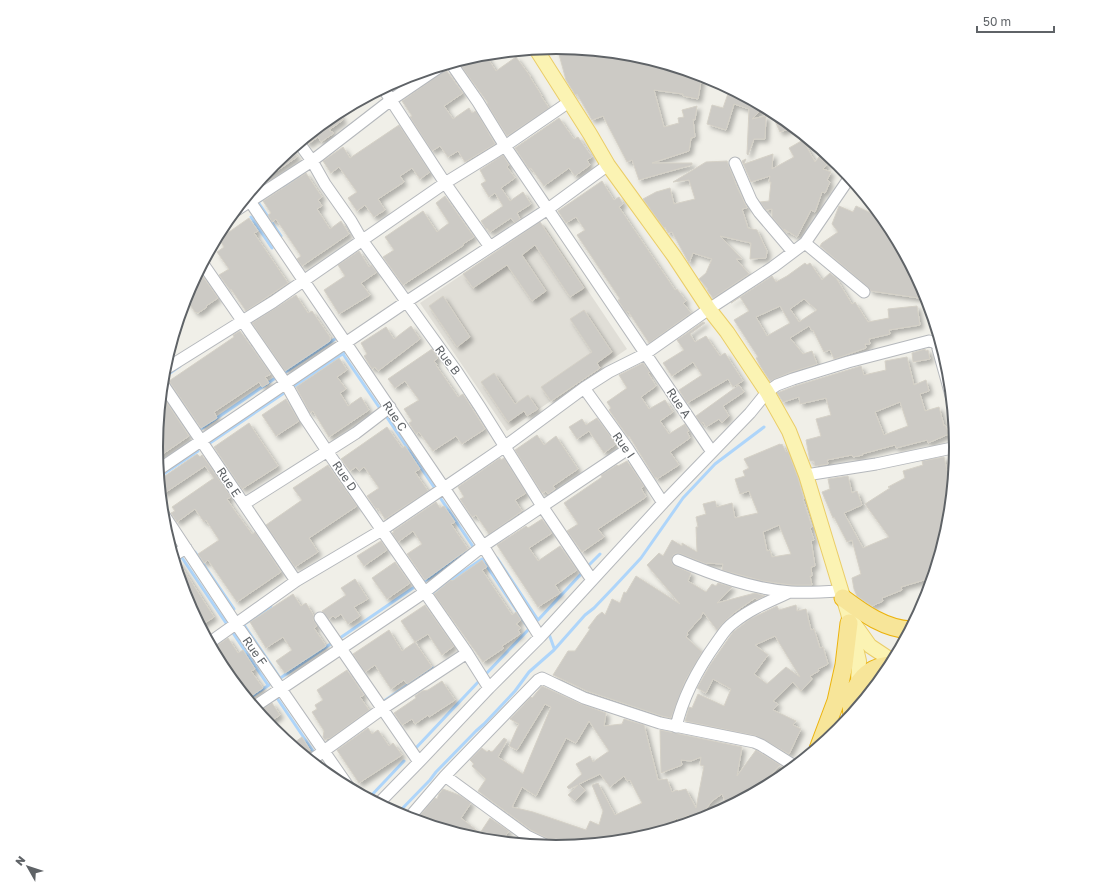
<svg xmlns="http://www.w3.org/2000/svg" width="1113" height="895" font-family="'Golos Text',sans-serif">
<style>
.education{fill:#e0ded7}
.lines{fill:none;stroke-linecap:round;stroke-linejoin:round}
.stream{stroke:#aed5fa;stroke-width:3}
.building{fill:#cccac5;stroke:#d5d1c7;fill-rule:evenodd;filter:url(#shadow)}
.minor-casing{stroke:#b5b8bc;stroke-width:13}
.major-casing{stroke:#eacd68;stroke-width:16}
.highway-casing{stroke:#ecb30d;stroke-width:19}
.minor{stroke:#fff;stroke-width:11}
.major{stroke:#fbf3b3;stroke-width:14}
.highway{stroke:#f7e599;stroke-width:17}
.labels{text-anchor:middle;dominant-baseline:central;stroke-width:3;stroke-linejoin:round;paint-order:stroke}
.street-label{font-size:12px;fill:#5f6367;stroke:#fff}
.rim{fill:none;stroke:#5f6367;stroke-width:2}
</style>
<defs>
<filter id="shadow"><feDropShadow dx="3.5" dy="3.5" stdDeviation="2" flood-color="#0004"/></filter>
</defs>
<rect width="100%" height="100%" fill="#f0efe8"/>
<path class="education" d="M540,222L546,228L627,349L507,431L420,303Z"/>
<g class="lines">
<path class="stream" d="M283,186H285L299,176
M258,202L263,199
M258,202L281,236
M251,217L272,248
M343,354L381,410
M284,373L335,339
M163,378L180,366
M290,389L344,353
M386,416L436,490
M197,430L198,431L274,379
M207,445L284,393
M159,477L198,451
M441,499L474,548
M161,502L167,510
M166,534L228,626
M195,552L234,609
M497,558L538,620L583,572
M587,567L600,554
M422,583L467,552
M432,593L482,559L529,629L484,676
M242,622L280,678
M246,623L271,607
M231,630L268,685
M549,634L554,648
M340,638L416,586
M279,679L332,643
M248,699L269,685
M275,699L277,698L315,754
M381,703L433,668
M414,750L480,680
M318,759L330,777
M354,787L358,793
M368,799L404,761
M397,814L430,780L436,772L476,731L484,724L515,691L529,672L554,650L585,615L594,608L615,586L641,558L683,498L715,464L764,427"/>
</g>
<path class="building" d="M557,47L635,55L702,75L698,99L683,96V94L654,90L664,127L679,123L678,118L684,117L682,110L697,106L695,120L693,119L695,137L691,138L689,151L652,163H692V165L639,180L632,160L627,162L603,116L592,120L577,94L575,95L573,91L566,80Z
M485,54L496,71L516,57L530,76V77L542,96H541L549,108L507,136L487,104L488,103L461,66L463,64L460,60Z
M446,70L463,93L444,106L453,119L469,108L472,113L476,111L495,144L465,162L458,151L448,157L440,146L432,151L410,117L412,116L402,101Z
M730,88L764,107L752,119L766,116L765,139H754L748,155L747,154L749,109L734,104L726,130L707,124L712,105L723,108Z
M338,112L343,120L329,130L334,133L321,142L318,137L308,144L304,139Z
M559,118L574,139L578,137L592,157L587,160L590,165L575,176L569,168L544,186L531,168L529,169L515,148Z
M783,118L794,127L780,132L775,121Z
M399,125L430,172L420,179L412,168L400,176L404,182L378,199L385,210L374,217L365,205L357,211L348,198L357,192L339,167L331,173L323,161L343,147L350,158Z
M803,140L815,162L819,157L827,164L823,169L831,172L827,180L830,182L825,193L822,192L815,212L811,210L797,237L784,229L787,233H786L772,217V209L766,210L760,202L769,201L771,182H769L770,176L751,182L742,161L746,159L744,164L773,154L772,169L794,157L789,148Z
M291,149L297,157L265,179L263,177L273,164Z
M503,155L509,165L507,167L515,178L501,188L510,201L523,192L531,204L517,213L520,219L515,223L511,218L490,232L487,228L486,229L481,221L503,206L495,193L489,197L481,184L486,181L480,170Z
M727,161L737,187L747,208L742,209L748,228L757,230L767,251L766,258L750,259L751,243L720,236L742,259H736L749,274L713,298L707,290L708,289L699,279L706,273L712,259L693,253L689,263L672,232L668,233L665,227L664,228L643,199L656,192L670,188L674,204L695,199L689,180L673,182L706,162Z
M306,173L322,197L318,200L322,206L317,209L330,229L341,221L349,234L302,266L297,259L301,256L276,219L272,222L268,215L271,213L263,201Z
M602,181L614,200L619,197L623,204L619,207L675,290L677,289L686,301L683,303L691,313L649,343L628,311L626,313L618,300L620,299L577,235L585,230L576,217L566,223L558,211Z
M445,196L474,237L463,244L464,245L403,285L383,257L394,250L385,237L423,211L437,232L449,223L436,203Z
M839,206L853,212L856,206L871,213L872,212H879L890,225L906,256V267H912V277H917L921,284L919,298L871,291L868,287L820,246L822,243L838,232L832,224Z
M249,218L258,231L254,233L288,283L246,311L231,289L230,290L219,275L229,269L217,252L224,247L219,239Z
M540,222L584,288L570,297L535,245L522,255L546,291L532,301L507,265L473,288L463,274Z
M359,251L369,267L371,265L377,272L361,283L370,295L339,314L324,290L345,276L338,265Z
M805,263L807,265L810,263L822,280L830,273L836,278L852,304L855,302L868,322L889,318L888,309L917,306L920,325L889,330L890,334L869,339L870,344H865L866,348L834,359L830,350L824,352L813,330L812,331L809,326L790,338L803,354L812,351L817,364L791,372L770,381L761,367L756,358L758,357L734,320L749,311L740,297L731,303L772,276L776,282L787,276ZM804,299L817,310L799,322L790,309ZM780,306L790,323L767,336L756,317Z
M199,271L218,298L206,306L207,307L198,313L195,312L185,298Z
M296,295L308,313L312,311L330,337V341L285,371L252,323Z
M443,296L470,337L457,347L429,306Z
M584,310L612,352L597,363L600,368L551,401L541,387L592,352L570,319Z
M703,322L705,323L690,334L695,342L706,336L720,356L725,353L743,381L733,387L728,379L687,403L679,390L702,375L693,362L672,376L663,363L684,350L677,340Z
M411,326L420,339L378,371L375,367L372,369L364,356L367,354L361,343L386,327L394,339Z
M240,331L271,374L265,377L269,383L262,387L259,382L214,412L217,418L201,428L169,381L234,337L233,335Z
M432,349L438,358L434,361L437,365H436L458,397L463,394L485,429L462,444L456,436L433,451L419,432L416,434L409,423L412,421L404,409L419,400L405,381L395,388L388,379Z
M925,349L926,351L928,350L930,359L913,362L912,353Z
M907,357L914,385L926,380L929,391L920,394L925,411L939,407L944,426L945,425L949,434L928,443L927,440L896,448L895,445L862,454L863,455L853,457L852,455L827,460L828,464L815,466L814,461H810L806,440L821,436L816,419L831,415L826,398L800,404L799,397L783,402L777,393L795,386L861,366L864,375L886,370L885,361ZM900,402L908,426L884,435L875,412Z
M339,358L347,370L337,377L346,389L340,393L348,406L361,397L369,410L329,437L313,411L310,413L296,387Z
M643,363L650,372L648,373L656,386L641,397L649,409L665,400L673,412L660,421L669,434L685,424L689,431L687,432L690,438L670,452L679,465L657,479L656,477L655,478L629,436L628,437L609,410L611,408L607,402L627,388L619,375Z
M494,373L515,404L528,395L538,409L527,416L524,411L508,422L481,382Z
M739,385L744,392L723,406L729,416L722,423L719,419L706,427L703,422L701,424L696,416Z
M161,394L189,436L157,458L156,447Z
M286,399L299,421L276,436L262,415Z
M597,418L616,444L604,453L589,431L577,439L569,427L582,419L586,425Z
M249,423L278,466L242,489L214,447Z
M387,427L402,448L405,446L420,469L415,472L428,491L385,519L378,508L376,509L367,496L379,488L365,468L364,467L359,471L356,467L350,471L341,459Z
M537,435L544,445L556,436L578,469L553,486L555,489L548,494L546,491L542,493L515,450Z
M780,444L781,445L782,444L786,452L788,451L798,478L804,499H803L812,527L810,528L814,540L811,541L815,566L811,567L812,576H810L812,585H792L763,581L722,570L723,564L707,563V564L681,554L677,553L673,555L671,561L673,565L691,573L688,581L706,592L712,584L716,586L718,583L732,587L717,603L755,593L765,596L757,600L755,598L735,612L726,620L717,630L703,612L700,619H699L687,633L688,634L686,637L702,652L685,681L671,718L662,716L587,691L553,675L568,651H575L590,629L588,628L597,616L602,612L605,615L612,599L620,603L624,592L626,593L636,576L680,604L647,565L659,553L663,556L672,540L682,546V543L697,552L696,527H698L696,517L706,514L703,504L715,501L717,507L732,503L735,518L758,513L749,491L740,494L735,479L745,476L743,471L749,468L744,459ZM779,525L791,554L772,557L770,550L767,551L763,532Z
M197,454L200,457L202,455L231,497L227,499L235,511L252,534L255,532L281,572L237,602L208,560L204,563L198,554L219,540L206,520L204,522L195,509L177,522L171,513L175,511L172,507L214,478L205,466L163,494L160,489L159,480Z
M944,457L947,471L955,470L950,519L942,520L946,538L934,577L901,587L902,590L882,598L883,601L872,606L857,596L854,589L852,578L861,574L852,540L847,542L834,517L833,518L822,492L830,489L828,479L848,476L852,493L857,491L862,505L844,513L863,548L889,537L865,504L890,488L888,487L905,478L903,471L923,465L922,461Z
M500,458L501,460L504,458L526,493L515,500L522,511L489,534L476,515L472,517L460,499L464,497L458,487Z
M627,461L644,486L641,488L646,497L598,529L604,537L582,552L567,531L578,524L564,503L602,477L601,475L617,465L618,466Z
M328,465L357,506L309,538L318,552L295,567L266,525L302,500L293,488Z
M436,502L440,508L444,506L455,522L451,524L468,549L425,580L407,554L422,544L413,531L398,542L392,533L394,532L393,531Z
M542,519L552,533L529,548L538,561L560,546L577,570L555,585L560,593L538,607L497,545L526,526L528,528Z
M381,541L387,550L364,566L357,556Z
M482,560L487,567L482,570L512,615L516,612L521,620L516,624L521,628L518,630L520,634L502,646L504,648L483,662L434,594L451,580L452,581Z
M178,561L214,617L200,626L186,601L175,563Z
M395,562L410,583L387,599L372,578Z
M355,579L368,599L354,607L360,616L348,624L341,614L335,618L333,616L329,619L322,611L346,595L341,588Z
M293,594L301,606L306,603L314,616L313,619L317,626L314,628L326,646L285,673L276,661L292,650L283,637L266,648L250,622Z
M425,605L454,646L442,655L428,634L415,642L401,621Z
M796,605L797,611L806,609L811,630L814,629L820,648L823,647L828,664L818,669L819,671L810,676L812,679L801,691L793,682L773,701L778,704L773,710L796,721L793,725L801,729L789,754L757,736L685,721L689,707L692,708L698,694L724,706L731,689L713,679L706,693L697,688L710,665L733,632L750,619L777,606L779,610ZM775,636L800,677L786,667L767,684L754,674L768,655L755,645Z
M389,630L402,651L415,642L432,667L407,684L404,680L391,689L375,665L365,672L353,654Z
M228,638L238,653L243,650L255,669L251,671L263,688L247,699L223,670L212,649Z
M347,670L364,695L360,697L369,710L329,739L328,738L325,740L323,737L324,731L312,712L317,709L315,705L323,700L317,690Z
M442,681L455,700L429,717L428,715L415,724L412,719L402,725L394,713L416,698L415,696L422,691L428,690Z
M542,686L581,704L606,713L604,726L622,724L624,719L644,725L658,780L667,779L672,792L677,790L678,791L686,789L696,808L704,766L700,765L701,757L691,761L681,760L682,765L661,773L660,730L742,747L737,776L756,750L780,765L753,794L728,808L722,794L712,801L696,822H694V820L693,821L688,815L678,821L677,818L663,832L634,840L559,848L555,842L531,830L478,791L486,779L472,766L474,764L470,760L482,748L487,752L489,750L491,752L493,751L504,738L507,740L498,757L523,774L551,707L545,704L517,750L509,746L519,724L510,719L531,697L532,698ZM589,721L609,751L593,762L590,756L576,764L582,774L567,787L569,789L578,785L568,795L575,801L585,790L579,784L600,774L610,787L624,776L627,781L630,780L642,803L615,815L598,783L592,785L603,811L599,825L590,821L586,830L533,812L512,807L522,787L536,796L566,738L576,743Z
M272,703L280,715L267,724L258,712Z
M368,728L372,734L378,730L389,746L393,743L402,755L359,783L337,750Z
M302,737L310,750L303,755L291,745Z
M443,789L459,795L471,803L461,818L480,833L490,818L509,831L501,842L478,840L415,821L435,798L437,799L439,794Z"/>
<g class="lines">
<g class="minor-casing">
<path id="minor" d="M451,63L478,102L505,146L712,452
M383,88L445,183L490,247
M299,143L312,161L325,184L351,221L362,240L457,372L480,407L542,506L592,580
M735,163L751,200L759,212L793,252
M247,197L444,488L483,546L540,637
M235,211L312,161L391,100L441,66
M805,243L864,292
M203,264L286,384L305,418L327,451L467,653L489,688
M164,370L273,302L445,183L505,146L569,102
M162,383L296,581
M584,388L628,449L663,503
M158,470L406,302L548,209L608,165
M806,475L876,464L957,447
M244,504L356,433L390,407
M162,512L236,624L350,789
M173,556L186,548
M678,560C714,575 752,589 791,592C808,593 824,592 841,591
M320,618L419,762
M209,643L296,581L382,530L444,488L504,447L584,388L609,372L645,354L709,309L773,267L805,243L850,177
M254,707L425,592L483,546L628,449
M676,727C683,696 699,667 717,642C722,635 726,628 733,623C750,609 770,601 790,592
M310,761L382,709L467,653
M445,776L527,836L552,848
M378,804L419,762L489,688L540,637L663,503L750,413L767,392L777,385L793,379L848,362L929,341L934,342L937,345L952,399
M408,819L445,776L538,680L542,678L584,698L660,723L754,742L761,745L796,767"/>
</g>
<g class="major-casing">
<path id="major" d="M536,49L590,134L608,165L674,256L709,309L727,332L767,392L789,431L806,475L848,613L859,661L858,683
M853,622L870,646L894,662"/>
</g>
<g class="highway-casing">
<path id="highway" d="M843,598C863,613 885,629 911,630
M852,715C848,689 865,666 892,665
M818,749L836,701L844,665L849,623"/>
</g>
<use href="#minor" class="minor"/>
<use href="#major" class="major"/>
<use href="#highway" class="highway"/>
</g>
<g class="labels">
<g class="street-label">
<text transform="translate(448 360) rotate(54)">Rue B</text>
<text transform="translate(679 403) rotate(56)">Rue A</text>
<text transform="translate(395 416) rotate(56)">Rue C</text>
<text transform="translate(624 445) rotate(55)">Rue I</text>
<text transform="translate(345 476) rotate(55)">Rue D</text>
<text transform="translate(229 482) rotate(56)">Rue E</text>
<text transform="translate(255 651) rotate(55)">Rue F</text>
</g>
</g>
<path d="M0 0H1113V895H0ZM163 447a393 393 0 1 1 786 0a393 393 0 1 1-786 0Z" fill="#fff" fill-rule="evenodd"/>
<path class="rim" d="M163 447a393 393 0 1 1 786 0a393 393 0 1 1-786 0Z"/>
<g transform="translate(28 867) rotate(309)" stroke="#ffffff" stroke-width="3" paint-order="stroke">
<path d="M0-3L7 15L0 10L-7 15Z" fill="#5f6367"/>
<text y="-6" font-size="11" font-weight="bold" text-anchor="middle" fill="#5f6367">N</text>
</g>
<path d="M977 26v6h77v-6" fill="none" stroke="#5f6367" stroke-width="2"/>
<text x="983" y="26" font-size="12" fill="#5f6367" stroke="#ffffff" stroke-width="3" paint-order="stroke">50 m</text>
</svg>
